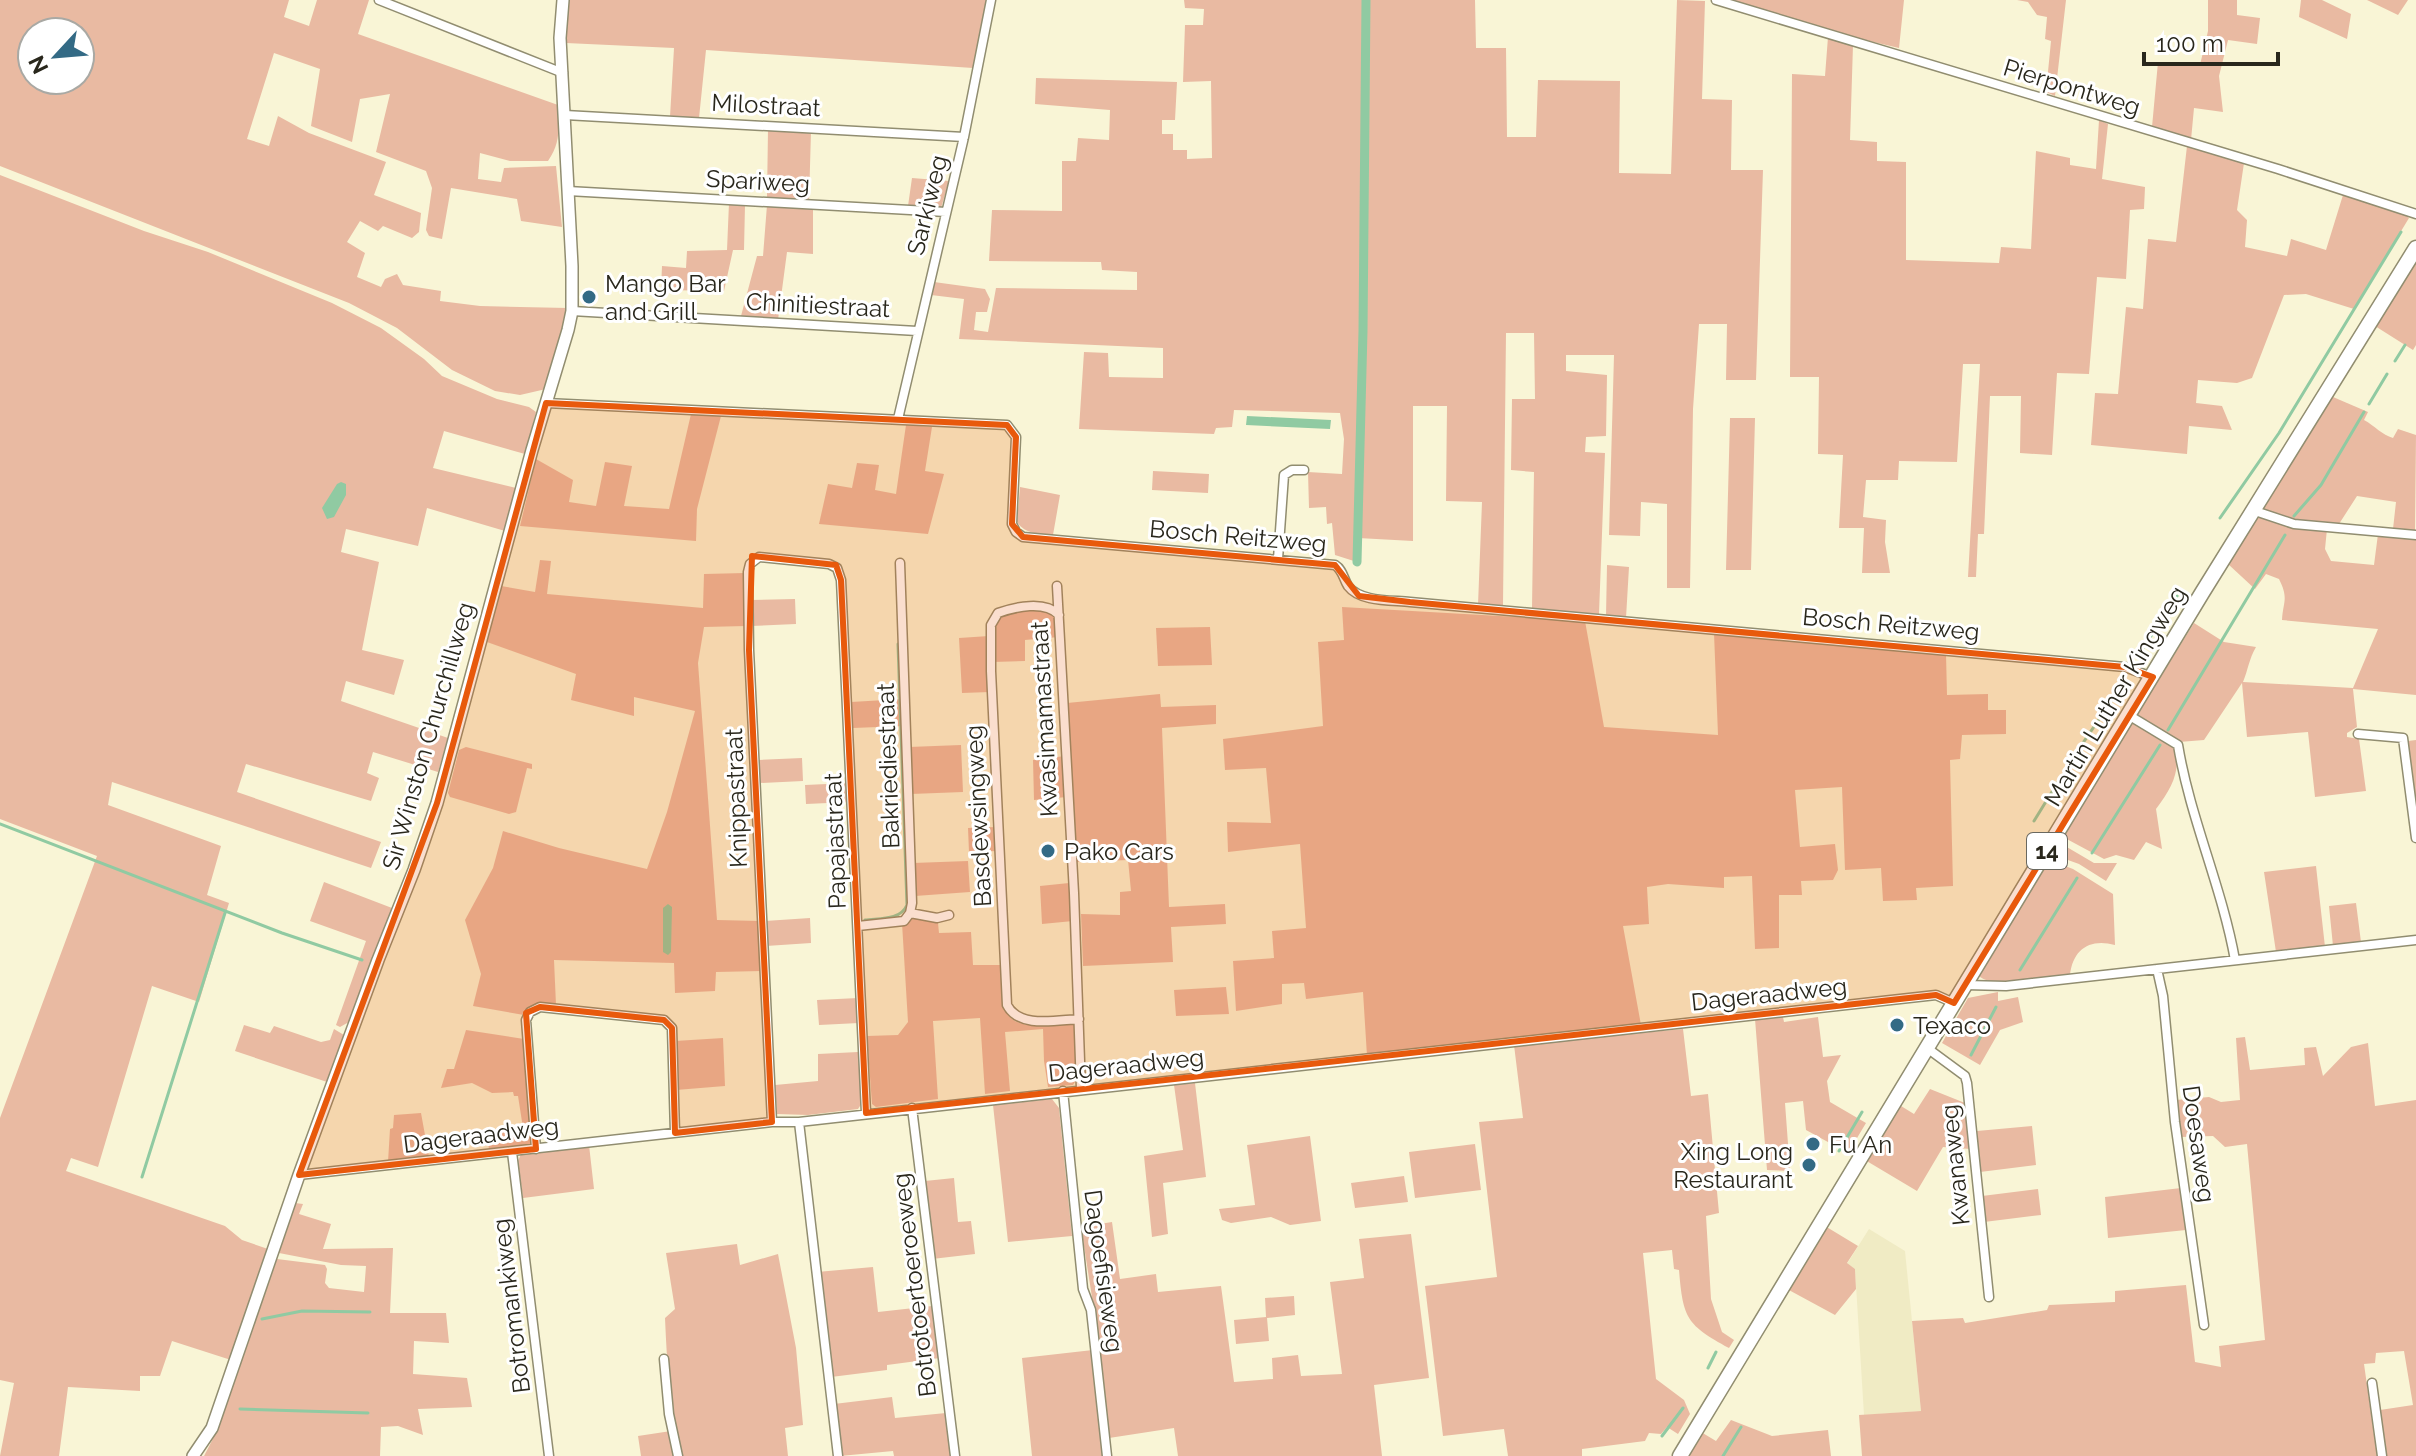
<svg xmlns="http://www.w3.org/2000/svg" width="2416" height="1456" font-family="Raleway,sans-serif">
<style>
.built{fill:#f0ebc4}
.green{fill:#e9baa2;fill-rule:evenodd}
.water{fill:#90caa2}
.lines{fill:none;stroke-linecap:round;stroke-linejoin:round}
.stream{stroke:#90caa2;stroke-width:3}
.canal{stroke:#90caa2;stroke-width:9}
.minor-casing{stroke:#918d70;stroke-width:11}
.tertiary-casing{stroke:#918d70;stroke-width:14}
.primary-casing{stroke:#918d70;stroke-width:17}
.minor{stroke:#fff;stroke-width:8}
.tertiary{stroke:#fff;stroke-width:11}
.primary{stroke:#fff;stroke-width:14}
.marked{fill:#e8590c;fill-opacity:0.2;stroke:#e8590c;stroke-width:6;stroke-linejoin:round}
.poi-dot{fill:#336a85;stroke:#fff;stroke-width:3}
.labels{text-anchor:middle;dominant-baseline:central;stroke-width:6;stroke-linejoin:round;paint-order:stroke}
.shield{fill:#fff;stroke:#696860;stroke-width:2}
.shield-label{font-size:22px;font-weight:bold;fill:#29271c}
.street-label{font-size:24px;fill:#29271c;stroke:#fff}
.poi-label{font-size:24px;fill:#29271c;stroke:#fff;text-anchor:start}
</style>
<rect width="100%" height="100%" fill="#f9f5d6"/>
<path class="built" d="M1869,1229L1905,1251L1921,1411L1864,1415L1855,1269L1847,1264Z"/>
<path class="green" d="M0,0H289L284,17L309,26L317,0H369L358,34L558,105C559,126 561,143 548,161H510L480,153L478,179L501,182L504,168L556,166L562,227L521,221L517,199L451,188L442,239L429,236L426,230L432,188L426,171L376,152L390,94L360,99L352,142L311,126L320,69L274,53L247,139L269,146L278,116L309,133L386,162L374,195L421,213L419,232L412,238L383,226L378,231L360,221L347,242L365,253L357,277L381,287L385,279L397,274L403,285L441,291L440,301L480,306L568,308L546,389L520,395L495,391L452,370L397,328L349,303L0,166ZM32,32H80V80H32Z
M569,0H986L973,68L706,50L699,118L670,117L674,48L566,43Z
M1184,0H1475L1476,48H1506L1507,137H1536L1538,80L1620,81L1619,173L1671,174L1677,0L1705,1L1702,99L1732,100L1731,170H1763L1756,380H1726L1727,324H1699L1693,409L1690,588H1667V504L1641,502L1640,536L1609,535L1614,355H1566V371L1607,375L1606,436L1586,437L1585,452L1605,453L1599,614L1532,609L1534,472L1511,470L1512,399H1535L1534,333H1506L1503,605H1478L1482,502L1446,501L1447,406H1413V541L1358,538L1357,562L1335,555L1332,523L1327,524L1326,507L1309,508L1308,472L1342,474L1344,439L1340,413L1234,410L1232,427L1216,428L1214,434L1079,429L1084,352L1108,353L1109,377L1163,378V348L959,339L964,299L931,295L934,282L985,289L990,299L987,312H976L974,330L988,332L996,288L1137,290V272L1102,270L1101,262L989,261L992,210L1062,211V161H1076L1078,138L1109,140L1110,110L1035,104L1036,78L1177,82L1175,120H1162V134H1173V150H1187V159L1212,158L1211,81L1183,82L1185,25H1203L1204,9L1185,8Z
M1730,0H1904L1899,48L1840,34Z
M2017,0H2066L2055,96L2046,92L2051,41L2045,39L2047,17L2037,15L2028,2Z
M2208,0H2237V15L2260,18L2257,44L2228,40L2219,76L2223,112L2194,108L2191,140L2152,127L2158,62L2200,65L2208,31Z
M2301,0H2322L2351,14L2347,39L2299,17Z
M2367,0H2408L2398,15Z
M1828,37L1853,45L1850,140L1877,142V161L1906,162V260L1999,263L2001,247L2031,249L2036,151L2070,158V165L2096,169L2099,120L2108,124L2102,179L2145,187L2144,209L2130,210L2126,279L2097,277L2089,374L2057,373L2052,455L2020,453L2021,396H1990L1984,534H1978L1976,577H1968L1980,364H1963L1957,462L1899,461L1898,480H1866L1863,517L1886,520L1885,542L1890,573H1862L1864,528H1839L1843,455L1818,454L1819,377H1790L1792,74L1825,76Z
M768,129L811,131L809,201L767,198Z
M2187,146L2244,163L2237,210L2247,220L2245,247L2287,256L2291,239L2326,250L2343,195L2404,214L2409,218L2354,309L2306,294L2284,295L2252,378L2237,383L2198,380L2196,403L2222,406L2232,430L2189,426L2187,454L2091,445L2095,393L2118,394L2126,307L2143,309L2148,239L2176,242Z
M0,175L144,231L208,252L332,303L381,328L424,359L442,376L497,399L529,407L536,412L525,454L444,431L433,468L516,488L505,531L427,508L418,546L346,529L341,552L379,562L362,650L404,660L394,695L346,681L341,701L448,738L438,772L373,752L367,773L379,778L371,801L246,764L237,792L381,842L371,868L112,782L108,805L221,846L207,895L229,903L199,1002L152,986L98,1167L71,1158L66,1171L225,1226L242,1240L268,1249L231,1360L172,1341L160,1376H140V1391L68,1387L59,1456H0L14,1383L0,1380V1118L97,856L0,819Z
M912,178L949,181L941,208L908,206Z
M729,203L745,205L744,250H733L724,291L661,290L662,266L686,268L687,251L727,250Z
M767,205L813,208V254L787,252L778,320L741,316L757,256H763Z
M2416,259V345L2413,350L2375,326Z
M2333,397L2368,412L2364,420C2375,426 2382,435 2393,438L2398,429L2416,435L2415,531L2393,529L2396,502L2357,496L2339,524C2315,522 2283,524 2263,509Z
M691,414L721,416L697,509L696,541L520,526L536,459L573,480L569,502L596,506L605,462L632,466L624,506L669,509Z
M1730,418H1755L1751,570H1726Z
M906,425L932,427L925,471L944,474L928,534L819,524L828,484L852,488L857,463L879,465L875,490L896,494Z
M1153,471L1209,474L1208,493L1152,490Z
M1020,487L1060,495L1053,535C1038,533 1026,535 1017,522Z
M2259,516C2279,528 2305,527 2327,529L2325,549L2331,561L2374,565L2378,534L2416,538V695L2353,689L2357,727L2347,733V737L2359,739L2366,791L2315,797L2308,732L2247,737L2242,683L2204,740L2179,742L2136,716L2194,623L2224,642L2256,647C2249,659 2248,670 2243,682L2353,688L2378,629L2282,620C2283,601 2289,599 2279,579L2266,574L2255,589L2228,564Z
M540,560L551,561L547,594L703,608L704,574L745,573L746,626L704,627L698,663L717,920L760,921L762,971L716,972L715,991L675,993L674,963L554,960L556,1005L529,1009L524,1015L473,1006L481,974L465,920L493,868L503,831L559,848L647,869L667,812L695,711L634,697V716L571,700L576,674L487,642L501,586L535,592Z
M1607,565L1629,567L1626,618L1606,616Z
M795,599L796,624L751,626L750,600Z
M1342,607L1585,621L1604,727L1718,735L1714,633L1946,654L1947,695L1988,694V710H2006V734L1962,735L1960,759L1950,760L1953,886L1916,888L1917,900L1883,901L1881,868L1845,870L1842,787L1795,790L1800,847L1835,844L1838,870L1833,880L1801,881L1802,895H1779V948L1755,949L1752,876L1724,877V888L1668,884L1647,887L1649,924L1623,926L1641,1025L1367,1056L1363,992L1306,999L1304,983L1282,984V1004L1236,1011L1233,961L1274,958L1272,931L1306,928L1300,844L1228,852L1227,822L1271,823L1266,768L1225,770L1223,739L1323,726L1318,642L1344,640Z
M1037,609L1055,614L1059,637L1025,640V661L992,662C993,616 990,614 1037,609Z
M1210,627L1212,665L1158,666L1156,628Z
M989,636L990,692L962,693L959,638Z
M1160,694L1161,707L1216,705V724L1162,728L1169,907L1225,904L1226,924L1171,927L1173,962L1083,966L1081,914L1120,915V892L1131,891L1128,860L1077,862L1067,703Z
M902,699L903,726L853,728L851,702Z
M2133,722L2177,750C2179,775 2171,789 2156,809L2162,849L2146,842L2134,860L2116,855L2104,859L2063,837Z
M2416,740V799H2415L2408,741Z
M961,745L963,792L911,794L909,747Z
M466,747L532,764V769L527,768L516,812L509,814L450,797L448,793L459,750Z
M1065,756L1067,797L1034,800L1033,760Z
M802,758L803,781L760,783L759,760Z
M849,783L850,802L806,804L805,785Z
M996,827L997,851L969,852L968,828Z
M2060,843L2094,863H2117L2106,881L2079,864L2054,855Z
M2049,860L2073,869L2113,894L2115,945C2090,938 2073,949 2070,975C2047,978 1995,992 1978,975Z
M968,861L970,892L915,896L913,863Z
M2316,866L2325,947L2276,952L2264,872Z
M324,882L392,908L349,1022L340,1027L336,1025L366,941L310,921Z
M1069,883L1073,921L1042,924L1040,886Z
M2356,903L2361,942L2333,946L2329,906Z
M915,915L924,917L926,921L938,923L939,933L971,932L973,965H1002C1004,1000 996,1028 1042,1025C1053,1024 1064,1022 1074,1025L1077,1079L1073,1085L1048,1087L1044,1061L1043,1029L1005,1032L1010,1091L985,1094L980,1018L933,1021L938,1099L876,1107L872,1104L867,1036L898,1035L908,1022L902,923Z
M810,918L811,943L766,946L765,921Z
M1226,987L1229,1014L1176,1016L1174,990Z
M1998,992V1001L2018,997L2023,1022L2000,1030L1980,1065L1942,1043L1968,998Z
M858,998L859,1023L819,1025L817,1000Z
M1783,1017L1784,1022L1818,1017L1823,1057L1841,1055L1827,1081L1830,1102L1866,1123L1848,1153L1806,1130L1803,1101L1785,1103L1790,1171L1767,1170L1755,1019Z
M244,1025L270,1033L274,1026L321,1042L330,1040L334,1029L344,1035L327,1082L235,1051Z
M1683,1029L1691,1096L1708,1094L1719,1213L1706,1216L1711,1299L1722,1332L1734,1340L1729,1348C1687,1325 1683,1319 1679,1270L1674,1269L1672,1250L1643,1253L1656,1379L1684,1400L1690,1414L1678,1434L1667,1427L1661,1434L1649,1433L1645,1441L1582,1449V1456H1508L1504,1429L1443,1436L1425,1286L1497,1277L1479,1122L1523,1118L1514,1045Z
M466,1030L524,1039L533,1140L529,1146L489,1150L487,1132L523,1128L518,1096H514L513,1092L492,1093L472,1083L441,1088L447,1069H454Z
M2245,1037L2250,1070L2305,1065L2304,1048L2316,1047L2323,1076L2351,1047L2368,1043L2375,1106L2416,1100V1456H2386L2380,1410L2413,1405L2404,1351L2376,1353L2375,1363L2364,1364L2377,1456H1862L1859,1415L1921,1411L1912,1321L1963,1318L1965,1323L2047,1310L2049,1305L2115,1302V1291L2186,1285L2195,1362L2221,1367L2219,1346L2265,1340L2247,1144L2225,1147L2213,1136L2181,1137L2176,1100L2209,1097L2221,1102L2240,1100L2236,1038Z
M723,1038L725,1086L676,1090L675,1041Z
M858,1052L862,1103L858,1109L808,1115L777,1114L775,1085L818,1081V1054Z
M1195,1083L1206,1177L1163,1183L1168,1234L1152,1237L1144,1156L1183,1150L1174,1085Z
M1930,1089L1965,1103L1971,1149L1943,1147L1917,1191L1865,1160L1901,1106L1914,1114Z
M1052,1099L1059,1108L1072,1236L1008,1242L993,1105Z
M421,1113L429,1157L388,1162L390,1129L393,1128L394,1115Z
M2032,1126L2036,1165L1980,1172L1977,1131Z
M1310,1136L1321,1221L1290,1225L1271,1217L1231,1223L1222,1220L1219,1209L1255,1205L1247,1145Z
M1475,1144L1481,1190L1415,1198L1409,1152Z
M589,1145L594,1189L523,1198L518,1161L521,1154Z
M1404,1176L1408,1202L1355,1208L1351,1183Z
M954,1178L958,1222L971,1221L975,1254L932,1259L925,1181Z
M2181,1188L2186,1230L2108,1238L2105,1197Z
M2038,1189L2041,1215L1984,1222L1982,1196Z
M295,1203L303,1204L299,1214L331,1224L323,1249L393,1248L390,1313H446L449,1343L414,1341L413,1374L467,1378L472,1407L418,1409L423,1435L398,1426L381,1427L380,1456H204L218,1429L277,1259L325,1265L327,1269L325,1283L329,1288L364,1292L366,1266L341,1265L279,1253Z
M1112,1222L1120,1279L1156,1274L1158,1292L1221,1286L1234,1382L1273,1379L1272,1358L1298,1355L1301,1376L1342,1374L1330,1282L1364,1278L1359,1239L1411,1234L1429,1378L1374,1385L1382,1456H1178L1174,1428L1109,1438L1094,1310L1081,1227Z
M1825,1226L1858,1246L1847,1263L1855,1269L1856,1289L1835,1315L1787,1289Z
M737,1244L740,1265L778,1254L796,1348L803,1425L785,1428L788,1456H680C670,1410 667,1365 665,1318L675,1309L666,1253Z
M873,1267L878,1312L932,1306L940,1358L887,1365V1370L831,1377L817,1272Z
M1294,1296L1295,1315L1267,1318L1269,1341L1236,1344L1234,1320L1266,1317L1265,1298Z
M1093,1350L1104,1456H1032L1022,1358Z
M892,1397L895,1418L946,1413L952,1456H894L893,1451L840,1456L834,1404Z
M1731,1420L1772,1436L1828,1430L1831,1456H1688L1701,1432L1716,1441Z
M671,1431L675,1456H641L638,1436Z"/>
<path class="water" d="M1247,416L1331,420L1330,429L1246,425Z
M341,482L346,484V495L334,517L327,519L322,508L337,484Z
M668,904L672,907L671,952L668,955L663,952V908Z"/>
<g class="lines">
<path class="stream" d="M2395,361L2405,345
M2369,404L2387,374
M2294,516L2321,485L2364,412
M2220,518L2279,433L2401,232
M2138,656L2177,596
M2168,730L2285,535
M2068,765L2125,681
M2034,821L2058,782
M0,824L282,933L362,960
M2092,853L2160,745
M865,920C879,918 900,921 907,905L898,644
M2020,970L2077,878
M1971,1055L1996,1007
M1839,1151L1862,1112
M142,1177L225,913
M262,1319L302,1311L370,1312
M1708,1368L1716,1352
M240,1409L368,1413
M1662,1436L1683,1408
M1723,1456L1741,1427"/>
<path class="canal" d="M1357,562L1363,331L1366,0"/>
<g class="minor-casing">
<path id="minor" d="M379,0L563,73
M1716,0L2278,169L2416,214
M565,115L964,137
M568,191L946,212
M572,311L917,331
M546,403L1007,425L1016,437L1012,524L1016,532L1023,537L1335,565C1343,570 1343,578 1348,586C1360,602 1391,600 1410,602L2125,667L2152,677
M898,419L964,137L991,0
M2255,511L2294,524L2416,535
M1278,559L1284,475L1292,470H1304
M1057,586L1074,893L1081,1089
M1059,615C1045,600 1015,607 998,613L991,625V671L1007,1005C1019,1029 1057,1020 1079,1019
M2130,716L2178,745C2190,818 2222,887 2235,960
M2358,734L2403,738L2416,838
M910,913L937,918L949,915
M858,926L904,921L910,913L912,903L900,563
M2157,969L2163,996L2175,1122L2204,1325
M1965,985L2006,986L2416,940
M1927,1048L1965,1076L1967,1083L1989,1297
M1063,1091L1083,1289L1091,1310L1107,1456
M912,1108L955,1456
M772,1122L749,650L748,572L750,564L759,557L829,564L837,568L841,580L866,1113
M799,1122L838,1456
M536,1149L526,1020L530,1012L540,1007L664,1020L672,1028L675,1133
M512,1152L549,1456
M299,1175L772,1122H799L1936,995L1954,1003
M664,1359L669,1414L678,1456
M2372,1383L2382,1456"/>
</g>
<g class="tertiary-casing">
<path id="tertiary" d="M193,1456L212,1428L299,1175L378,960L414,870L437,803L532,450L568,330L572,311V266L560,38L563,0"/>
</g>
<g class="primary-casing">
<path id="primary" d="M1680,1456L2202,593L2416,248"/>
</g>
<use href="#minor" class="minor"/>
<use href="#tertiary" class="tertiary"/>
<use href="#primary" class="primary"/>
</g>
<path class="marked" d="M546,403L1007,425L1016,437L1012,524L1023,537L1335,565L1359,596L1410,602L2125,667L2153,677L1954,1003L1936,995L866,1113L841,580L836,565L752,556L749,650L772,1122L675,1133L672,1028L664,1020L540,1007L526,1013L536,1149L299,1175L437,803Z"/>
<g class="poi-dot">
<circle cx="589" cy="297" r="8"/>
<circle cx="1048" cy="851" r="8"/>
<circle cx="1897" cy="1025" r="8"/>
<circle cx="1813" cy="1144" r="8"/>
<circle cx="1809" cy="1165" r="8"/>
</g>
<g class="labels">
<rect class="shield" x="2027" y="833" width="40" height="36" rx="6"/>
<g class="shield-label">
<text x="2047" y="851">14</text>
</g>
<g class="street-label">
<text transform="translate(2072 87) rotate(17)">Pierpontweg</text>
<text transform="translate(766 105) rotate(3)">Milostraat</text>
<text transform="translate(758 181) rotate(3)">Spariweg</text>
<text transform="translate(927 205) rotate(-76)">Sarkiweg</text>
<text transform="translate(818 305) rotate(3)">Chinitiestraat</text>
<text transform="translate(1238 536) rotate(5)">Bosch Reitzweg</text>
<text transform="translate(1891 624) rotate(5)">Bosch Reitzweg</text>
<text transform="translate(2115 696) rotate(-59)">Martin Luther Kingweg</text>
<text transform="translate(1044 719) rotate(-93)">Kwasimamastraat</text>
<text transform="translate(428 736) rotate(-74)">Sir Winston Churchillweg</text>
<text transform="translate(888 766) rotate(-92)">Bakriediestraat</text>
<text transform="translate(736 798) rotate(-92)">Knippastraat</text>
<text transform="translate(978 816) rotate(-93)">Basdewsingweg</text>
<text transform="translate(835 841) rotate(-92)">Papajastraat</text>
<text transform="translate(1769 994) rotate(-6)">Dageraadweg</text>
<text transform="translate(1126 1065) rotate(-6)">Dageraadweg</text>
<text transform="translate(481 1135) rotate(-7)">Dageraadweg</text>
<text transform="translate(2199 1144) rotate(82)">Doesaweg</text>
<text transform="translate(1955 1165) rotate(-96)">Kwanaweg</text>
<text transform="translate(1104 1271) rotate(82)">Dagoefisieweg</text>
<text transform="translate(914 1285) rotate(-97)">Botrotoertoeroeweg</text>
<text transform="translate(511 1306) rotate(-97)">Botromankiweg</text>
</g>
<g class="poi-label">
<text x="605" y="283">Mango Bar<tspan x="605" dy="28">and Grill</tspan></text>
<text x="1064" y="851">Pako Cars</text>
<text x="1913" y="1025">Texaco</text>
<text x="1829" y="1144">Fu An</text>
<text x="1793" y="1151" text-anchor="end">Xing Long<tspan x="1793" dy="28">Restaurant</tspan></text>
</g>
</g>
<g transform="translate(56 56) rotate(244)"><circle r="38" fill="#ffffff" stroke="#a9a9a4" stroke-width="2"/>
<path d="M0-6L14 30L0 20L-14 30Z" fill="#336a85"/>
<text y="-12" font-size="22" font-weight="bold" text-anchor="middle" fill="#29271c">N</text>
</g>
<path d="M2144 52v12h134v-12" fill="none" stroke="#29271c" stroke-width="4"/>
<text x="2156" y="52" font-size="24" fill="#29271c" stroke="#ffffff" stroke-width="6" paint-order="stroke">100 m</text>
</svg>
